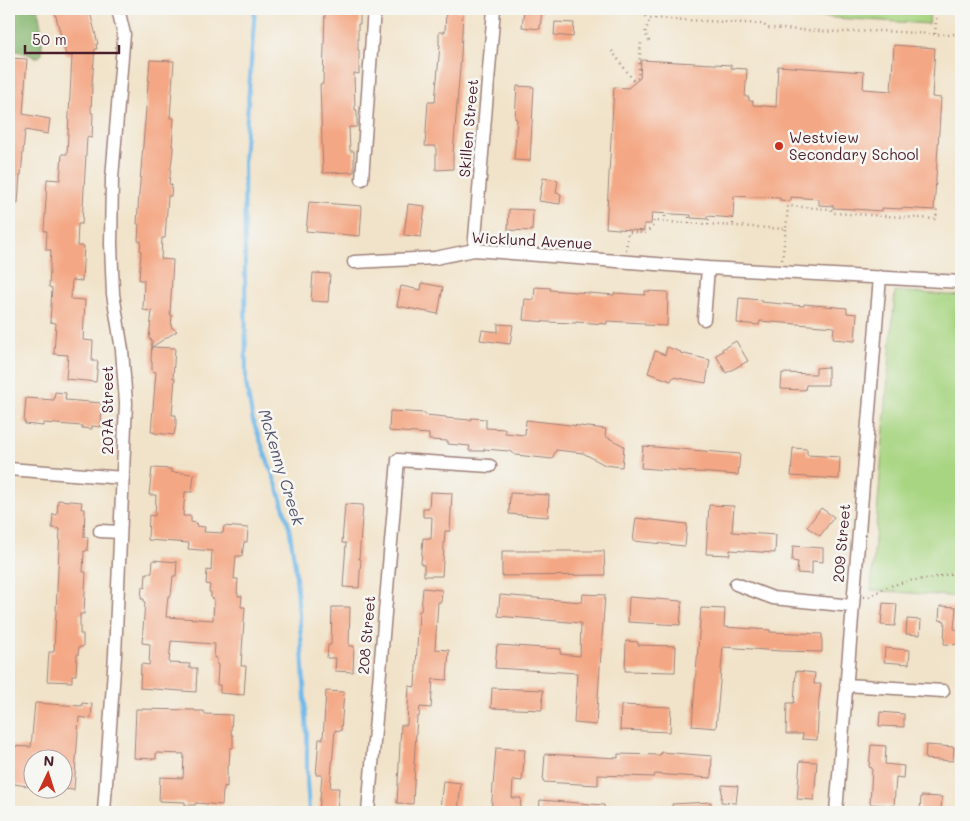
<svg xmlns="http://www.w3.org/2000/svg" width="970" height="821" font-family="Mali,sans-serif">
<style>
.green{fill:#a8d582;stroke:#797a56}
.forest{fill:#86b670;stroke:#686a4e}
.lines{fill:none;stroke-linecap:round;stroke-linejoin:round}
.stream{stroke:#71b9e9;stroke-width:4}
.building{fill:#f4a784}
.minor-casing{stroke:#9e817a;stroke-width:15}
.path{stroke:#9e817a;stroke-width:2.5;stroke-dasharray:1 4;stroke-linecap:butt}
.minor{stroke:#fff;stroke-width:12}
.poi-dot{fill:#c8321e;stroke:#f6f6f2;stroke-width:2}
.labels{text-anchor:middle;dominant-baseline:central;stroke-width:5;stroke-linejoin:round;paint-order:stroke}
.street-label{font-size:15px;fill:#4a1f2b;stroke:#f6f6f2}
.poi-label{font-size:15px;fill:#4a1f2b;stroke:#f6f6f2;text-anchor:start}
.water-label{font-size:16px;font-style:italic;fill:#58556e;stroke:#f6f6f2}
</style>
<rect width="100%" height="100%" fill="#f6f6f2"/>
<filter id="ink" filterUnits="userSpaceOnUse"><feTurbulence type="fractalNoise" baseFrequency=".02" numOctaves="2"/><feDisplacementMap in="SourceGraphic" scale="10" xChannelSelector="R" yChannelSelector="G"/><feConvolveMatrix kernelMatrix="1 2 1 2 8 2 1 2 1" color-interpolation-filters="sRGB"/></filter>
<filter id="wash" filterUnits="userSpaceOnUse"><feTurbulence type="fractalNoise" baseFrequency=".0096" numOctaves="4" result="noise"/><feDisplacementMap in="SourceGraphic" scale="20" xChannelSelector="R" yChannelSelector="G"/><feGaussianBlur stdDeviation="1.12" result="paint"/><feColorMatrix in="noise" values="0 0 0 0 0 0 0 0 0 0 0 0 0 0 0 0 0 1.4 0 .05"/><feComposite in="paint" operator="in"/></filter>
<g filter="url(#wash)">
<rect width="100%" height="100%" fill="#f1e3c9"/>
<path class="green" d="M695,9H930L929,24Z
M961,109V182H956Z
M895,291L961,296V597L871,590Z"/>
<path class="forest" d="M9,9H38L42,32V54L39,57H34L28,54L9,49Z"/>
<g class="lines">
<path class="stream" d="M255,9L244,158L246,383L253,421L278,489L289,526L295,566L302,649L307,735V780L309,812"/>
</g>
<g id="blocks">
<path class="building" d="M54,9H88V12H90L98,44H96L97,49H95L92,83L91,113H93L92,138L87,137L82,224H78L77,246H84L82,281L72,280L71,299L85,300L83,340L93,341L92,361H98L96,382L66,379L68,355L54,354L56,323L50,322L52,288L49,287L51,250H46L47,231H44L46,200L47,179L60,180L62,154H67L72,56L66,55Z
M325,9H360V24H358V50H359V74L354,73L355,110H357V127H349L350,151H354V172L323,173L320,84H323Z
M524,9H542L540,29L522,27Z
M446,10L463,11L461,55L453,154V169L436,170V146H425L428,102H435L440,45H439V32H445Z
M555,22L574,23L573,37L554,35Z
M894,45L935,48L932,97L941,98L934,210L901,208V209L882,208V211L854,209L833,208L834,206L819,205V199L791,197V201L780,200V198L734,196L733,218L707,216V219L691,218V215L652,213L651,224H644V231L606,228L614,87L628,88L640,78L641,60L731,65V68L747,69L745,97H749V101H753V105L776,107L778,66L864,72L863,89L891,91Z
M9,58L27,59L23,114L50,119L48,134L25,130L21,175H20L18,203H9Z
M150,60L174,61L170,118H174L172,146H173V150L169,184L172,185L171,196H168L165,238H162L161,259L173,260L170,315H172L171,327L177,331L152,347L175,348L173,378H175L172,415H176V425L174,435L154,433V432H151L156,372L152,371V362H151L152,340L149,339L152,311L143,310L144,280H139L141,251H140L141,241H138L139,224H137L139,194Z
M517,86L534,87L530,161L514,160L517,119H515Z
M543,178L558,180L556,193L561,194L560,204L539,201Z
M309,202L362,206L360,236L306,231Z
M408,204L425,206L421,237L404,235Z
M509,209L533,210L532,231L508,230Z
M313,273L330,274L328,302L311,301Z
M422,283L443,287L438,314L397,306L401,286L421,290Z
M535,287L551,288L550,290L614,295V293L645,295V291L668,292L667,326L644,325V323L607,321V324L576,322V323L547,322L523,320L525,299L534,300Z
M739,298L761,300V302L804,306V304L847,308V313L857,314L855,341L833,339L834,327L760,321L759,325L737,323Z
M498,324L513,325L510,344L480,340L482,330L498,332Z
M736,341L748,361L726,373L716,355L723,351L722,349Z
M667,347L681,352L680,353L710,360L706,383L673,377L671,381L648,373L655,351L665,355Z
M828,367V385H806L805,390L781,389L782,373L816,374V368Z
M55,392L66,393L65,400L102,403L101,427L92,426V429L82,428V426L44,423H43V426L25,424V422H24L26,398L54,400Z
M390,411L425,413V415L446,417V418L471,420V418L486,419V428L505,429V433L525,435L526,420L606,429L605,436L624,446L622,467L605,465L583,453L556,450L552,459L516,455L509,451L484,449V451H469L470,446L448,444V441L429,440V434L389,431Z
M643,446L740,454L738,475L641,468Z
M793,448L807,449V455L840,457L839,479L791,476Z
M152,468L171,469V472L194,474L192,492H185L183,516H191V522L197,523L196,526L205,527L204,532L223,533L224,526L248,528L247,542H244L242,556H236L234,579H238L237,593H238V596H242L241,607H245L241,666H246L244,695L220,693V685H217L218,665H217V658H214L215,644L171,641L169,663L190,664L189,668H197L196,692L140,688L141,664L149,665L150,644L142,643L145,602H144V599H141L142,587L145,588L146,573H152L153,560L177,562L176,576H173L171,596H168L166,617L213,620L214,599L211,598V592H209L210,585L206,584L207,570L211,571L212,551L188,549L189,543L148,540L149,515L155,516L156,495H149Z
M430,492L452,493L450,531H445L442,576H424V565L421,564L423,538L431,539L432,517H423V508H429Z
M510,493L549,495L548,517L509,514Z
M58,500L82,502L81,509H85L84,537H88L87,551H84L83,572H86L84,614H80V634H83V647H79L78,655H77L76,675H72V682L47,681L49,652H54L60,529L52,528L53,514L57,515Z
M345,504L363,505L359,559H361L359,588L343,587L346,543H342Z
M709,505L734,506L732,532L776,535L775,553L730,550V555L706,554Z
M821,508L834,517L820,536L807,527Z
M636,518L687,524L685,546L633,541Z
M793,546L823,548V562L812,561V574L797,573L798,562L792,561Z
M502,551H604L605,575L502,576Z
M423,588L442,590L441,602H438L435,649L449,650L447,680L433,679L431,708L420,707L419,717H417L414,764H415L413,804L397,803L401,725H407L409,686L415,687L419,611H421Z
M583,594L605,595L596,725L574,723L577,673L495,668L497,645L561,649L560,654L580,656L581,623L498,616L500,595L582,602Z
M629,597L682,601L680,625L628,622Z
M883,603L897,604L895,626L881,625Z
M940,606L956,607L954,629L961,630V645L944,644L945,621L939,620Z
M332,607H350L349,646H354L353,672L335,671L336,658H327L328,645H331Z
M701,608L725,609L724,627L770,630V632L822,634V652L780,651L723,647L716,728L692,726Z
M907,619L921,620L920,635L906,634Z
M626,641L638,642V645L676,646L675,672L625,671Z
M885,648L910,650L909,664L884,662Z
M796,671L815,673L814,684H821L819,699L817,740L802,739L803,734H786L787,703H794Z
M492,688L543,690L542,710L491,708Z
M326,691L344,692L341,731L335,730L330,788H339L337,812H319L322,775H316L319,739H323Z
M35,703L82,706V703L92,704L91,719L79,717L74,790L62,789V758H32V787L9,783V746L31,747Z
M621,705L671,707L670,732L620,730Z
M136,709L195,710V711H204V714L232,715L231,731L232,735H233V748H230L229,766H227V787L224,786V790H223L222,805L196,803L195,805H185V802L159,801L160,777L183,778L184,754L156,753V759L134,758Z
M880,712L904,714V727L879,726Z
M871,745L886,746L885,764L904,766L903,778L896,777L894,806L870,804L872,768L869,767Z
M926,745L954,747L953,761L925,759Z
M496,748L525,750L522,781L513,780L512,798H521L520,812H491Z
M661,752L712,756L711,778L655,774L654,777L598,775V785L543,782L545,754L618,758V754L660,755Z
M800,761L817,762L814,800L797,799Z
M443,781L461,783L458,811L440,809Z
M722,785L738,786L736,803L721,802Z
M921,796L942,797L941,812H920Z
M540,800L604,805V812H539Z
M711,802V812H672V804Z"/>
</g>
</g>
<g filter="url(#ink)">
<use href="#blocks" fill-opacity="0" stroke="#9e817a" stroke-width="1"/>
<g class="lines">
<g class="minor-casing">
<path id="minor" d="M362,179L374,9
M474,250L494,9
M354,262L435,258L474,250L708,268L961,282
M704,319L708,268
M9,469L123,478
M100,531L120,532
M736,584L773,598L852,606
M846,685L943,691
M104,812L115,655L126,403L122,350L113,294L111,244L112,178L123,45L124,34L118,9
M368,812L398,460L490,466
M836,812L880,277"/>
</g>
<path class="path" d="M640,9L641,14L650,18
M655,19V9
M935,34L937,9
M649,41L645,33L650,18L763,24L767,28L839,32L882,31L948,35L961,33
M612,51L633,80L638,78L641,43
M733,218V226
M665,222V214
M689,223V216
M708,225L709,217
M626,250L628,232L646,233L653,226L654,221L786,229L788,206L831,209L834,213L936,219L937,206
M782,260L786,229
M864,597H868L887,587L907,581L933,578L961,571"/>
<use href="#minor" class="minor"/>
</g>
</g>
<circle class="poi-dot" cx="779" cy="146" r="5"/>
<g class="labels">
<g class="street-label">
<text transform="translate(468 128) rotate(-85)">Skillen Street</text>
<text transform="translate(532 240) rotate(3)">Wicklund Avenue</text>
<text transform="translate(107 410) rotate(-90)">207A Street</text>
<text transform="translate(841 543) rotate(-85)">209 Street</text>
<text transform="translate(366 635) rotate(-85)">208 Street</text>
</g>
<g class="poi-label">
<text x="789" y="137">Westview<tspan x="789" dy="17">Secondary School</tspan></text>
</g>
<g class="water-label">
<text transform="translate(282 467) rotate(73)">McKenny Creek</text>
</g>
</g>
<rect width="970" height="821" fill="none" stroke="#f6f6f2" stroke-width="30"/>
<g transform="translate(48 774) rotate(4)"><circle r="24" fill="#f6f6f2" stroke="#b1a0a2"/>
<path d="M0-4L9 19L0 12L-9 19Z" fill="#c8321e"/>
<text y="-8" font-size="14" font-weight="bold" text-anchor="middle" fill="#4a1f2b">N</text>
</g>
<path d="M25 45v8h94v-8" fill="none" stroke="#4a1f2b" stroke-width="2.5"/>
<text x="32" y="45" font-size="15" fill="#4a1f2b" stroke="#f6f6f2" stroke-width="4" paint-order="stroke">50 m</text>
</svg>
